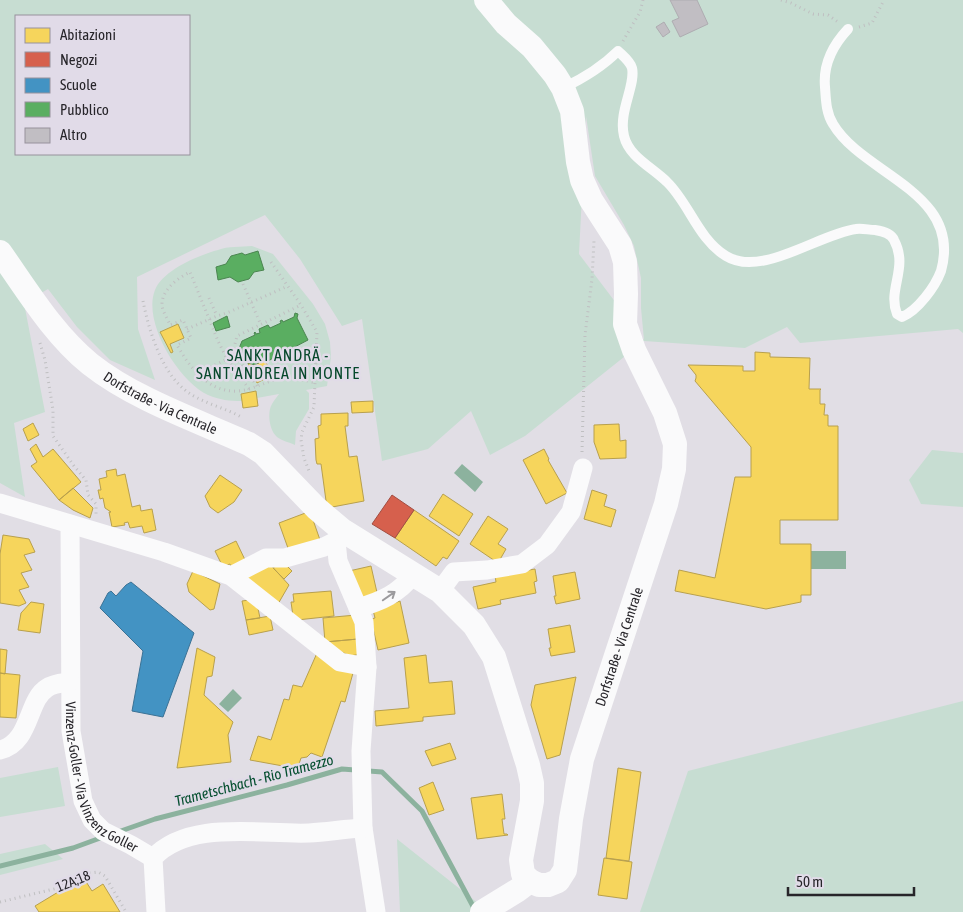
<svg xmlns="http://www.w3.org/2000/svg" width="963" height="912" font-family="'Asap Condensed',sans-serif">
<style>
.green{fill:#c7ddd2;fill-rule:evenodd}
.water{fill:#8cb29e}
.homes{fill:#f6d55c;stroke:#b8a04d}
.shops{fill:#d6604d;stroke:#a24e42}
.schools{fill:#4393c3;stroke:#3b7295}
.public{fill:#5aae61;stroke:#4b8550}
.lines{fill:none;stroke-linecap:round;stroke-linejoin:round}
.stream{stroke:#8cb29e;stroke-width:5}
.building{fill:#c1bec3;stroke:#aeacb1}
.path{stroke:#bfbfc1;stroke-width:3;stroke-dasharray:1 4;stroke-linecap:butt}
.service{stroke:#fafafb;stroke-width:10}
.minor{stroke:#fafafb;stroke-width:19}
.tertiary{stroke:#fafafb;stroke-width:24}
.oneway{stroke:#9b9a9d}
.labels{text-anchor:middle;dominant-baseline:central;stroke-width:5;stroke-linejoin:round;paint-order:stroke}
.street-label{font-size:14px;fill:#27252a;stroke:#e1dbe8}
.water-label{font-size:15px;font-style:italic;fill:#054f2f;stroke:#e1dbe8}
.quarter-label{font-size:16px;letter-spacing:1px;fill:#06482b;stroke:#e1dbe8}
</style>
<rect width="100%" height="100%" fill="#e1dee5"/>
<path class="green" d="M0,0H963V333L958,329L800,343L787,327L745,348L644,341L525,436L490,455L471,411L428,449L382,461L362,319L342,326L300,259L265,215L137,277L138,329L155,380L110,360L77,327L48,289L24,303L45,412L14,423L25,497L0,483ZM16,16H189V154H16ZM586,116L595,176L624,225L634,246L641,278V308L644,340L579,254Z
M252,246L273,254L313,304L325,324L330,342L331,357L327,386L306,390L309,393V409L296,431L295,445C289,442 282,441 277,437C269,430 267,412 272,404C274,400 277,397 279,394L257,398L243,408L242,401C229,401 220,400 208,395C179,382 142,322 155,290C163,270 199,255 218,250C228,246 241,247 252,246Z
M932,450L963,453V507L921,504L909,480Z
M963,701V912H640L688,771Z
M58,767L65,806L0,817V778Z
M397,839L489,912H400Z
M45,844L63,859L0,875V854Z"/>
<path class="water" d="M462,464L483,482L475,492L454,473Z
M803,551H846V569H803Z
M233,689L242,698L228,712L219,704Z"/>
<path class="homes" d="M178,324L184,338L170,344L173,352L171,353L160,332Z
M755,352L770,353V357L810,358L809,389H821L820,390V404H825L824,415H828V426H838V520H780V544H811V595H801V602L766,609L675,591L679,570L715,578L735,477H751V447L695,381L696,378V375L688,365L743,366V371H755Z
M265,360L272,375L257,383L248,363L254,365Z
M256,391L258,406L243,408L241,394Z
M373,401V412L352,413L351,402Z
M348,413V426H345L349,457L357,456L364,501L327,508L321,464H317L316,460L315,439L319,438L318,426L321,425V414Z
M33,423L39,435L28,441L23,429Z
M619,424L620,441L626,440V458L600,459L594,442V425Z
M36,444L43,457L53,449L81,482L59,500L31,466L37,462L30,449Z
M544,449L549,459L548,460L567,493L546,504L523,460Z
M116,469L117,476L125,474L132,507L140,505L141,511L152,509L156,530L144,533L142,526L130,528L128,522L124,523L125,525L112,527L109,512H111L105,508L103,498L100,499L98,490H101L99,479L107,477L106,471Z
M220,475L242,490L234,502L218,513L210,507L205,496Z
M73,488L93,508L90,518L73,510L59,500Z
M592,490L607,495L604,506L616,510L611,527L584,519Z
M443,494L473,514L459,536L429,516Z
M414,510L459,541L447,559L443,557L436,566L395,538Z
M308,512L311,514L320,540L289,551L279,523Z
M488,516L508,529L498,544L506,549L498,563L470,544Z
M3,535L29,539L35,552L24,555L32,570L21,573L29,587L19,590L26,603L19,606L0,603V554Z
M236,541L247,564L233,571L230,564L223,567L215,551Z
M267,561L289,585L278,604L238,577Z
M282,561L292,571L284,579L273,568Z
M371,566L378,597L360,601L349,571Z
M535,569L537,581L534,582L536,593L500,600L501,604L478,609L473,587L496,582L495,576Z
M193,571L220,584L214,609L210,610L189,592L187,584Z
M575,572L580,599L556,604L554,596H556L553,576Z
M331,591L334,616L297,620L293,616L291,602H294L293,594Z
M256,599L260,618L246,620L242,601Z
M400,601L409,643L378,650L371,619L375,618L373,610Z
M31,602L44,604L40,633L18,630L21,613Z
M356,615L358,639L325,642L323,618Z
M270,616L273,630L249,635L246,620Z
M570,625L575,652L551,656L549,648H551L548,629Z
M358,639L361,654L350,656L325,644V642Z
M197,648L215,657L212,676L207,677L204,695L233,722L228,735L231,762L177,768Z
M0,649L7,650L5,674L0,673Z
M317,653L353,673L345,702L341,701L322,757L311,753L307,757L301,758L299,764L294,768L250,760L258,736L271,740L284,699L289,700L293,685L302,687Z
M426,655L429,683L452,681L455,714L423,717V721L376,726L375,711L409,708L404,658Z
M0,673L20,675L16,718L0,717Z
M576,677L560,755L547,759L531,705L535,685Z
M450,743L456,759L432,766L425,751Z
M618,768L641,772L629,861L606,858Z
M433,782L444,810L429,815L419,788Z
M502,794L505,819H502L504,834H507L508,835L477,839L471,798Z
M604,858L632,862L627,899L598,895Z
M83,877L92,891L103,884L120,912H39L35,906Z"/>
<path class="shops" d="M392,495L414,510L395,538L372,524Z"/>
<path class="schools" d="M131,582L194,633L163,717L132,711L143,651L100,608L108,593L111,591L116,596L126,585Z"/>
<path class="public" d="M258,251L264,270L254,272L249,279L238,282L230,277L218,280L216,267L226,264L231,256L242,253L245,255Z
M295,313L298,314L297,318L308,340L266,362L265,360L254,365L243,361L238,351L242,341L255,335L254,333L255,332L256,334L260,333L259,329L268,325L270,328L281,323L280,321L282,320L283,322L294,317Z
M227,316L230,327L216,331L213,323Z"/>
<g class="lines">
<path class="stream" d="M118,832L155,819L287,785L342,769L382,772L422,811L475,910
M0,866L73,848L103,837"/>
</g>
<path class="building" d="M670,0H697L708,24L680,37L672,21L679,18Z
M664,22L670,32L663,37L656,27Z"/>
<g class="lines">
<path class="path" d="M781,0L791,3L813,14L828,15L838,22
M859,27L872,23L884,0
M623,41L640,12L643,0
M271,262L301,305L317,332L314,407L302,432L301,440L304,458L309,471
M243,284L261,325
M209,298L217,316
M143,301C149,331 162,375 189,393C205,404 226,408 243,418
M187,329L217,316L227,313L288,286
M40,343L45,360L53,410V436L74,466L86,480L88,495L96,504V515
M197,374L227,359
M257,386L233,352L237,336L301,305
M249,389L227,359L218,341L190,272C178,278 161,290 162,306C163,312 168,320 170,325L183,320L191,338L177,345C192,372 215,399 249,389C262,385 272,379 286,378C295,377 306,381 316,383
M582,452L585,335L592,279L594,241
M0,902L58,888L83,874L98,872L105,876L126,912"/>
<path class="service" d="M563,88C584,78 602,67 618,51C623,56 630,61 632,68C636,85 618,112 624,136C629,157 652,167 667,182C689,203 698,239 726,256C761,278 819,234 856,229C862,228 869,230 875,230C882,231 891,233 894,240C909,268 887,289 897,314L902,317C918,310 935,287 941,271C963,192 863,175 833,124C826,113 826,100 825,87C823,65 833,45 848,29"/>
<g class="minor">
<path d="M0,503L164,552L231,576L340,662L367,667"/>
<path id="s1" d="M70,524L71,731L83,801L92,820L103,831L131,845L153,858"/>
<path d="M342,530L336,541L338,561L364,622L367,667L361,751L363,828L376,912"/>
<path d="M231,576L266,558H285L324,547L336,541"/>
<path d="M440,591L454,572L487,570L522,564L547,545L571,512L583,468"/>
<path d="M358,608C382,601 398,594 414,574"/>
<path d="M0,750C31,743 27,700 47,688C54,683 63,683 70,682"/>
<path d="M156,912L153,858C189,819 261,835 309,833C327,832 345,829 363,828"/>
</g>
<g class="tertiary">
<path id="s2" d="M0,252C27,290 53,334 90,364C134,399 198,421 249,444L263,453L316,508L342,530L440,591L474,625L494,657L528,765L532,783V801L521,860L523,874L530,881L539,885H548L558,881L565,870L571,819L582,759L666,504L674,469L675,444L665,413L634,350L625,324L626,294L625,262L620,245L591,200L582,180L578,162L572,111L563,88L555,75L532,47L506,24L486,0"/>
<path d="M482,912L518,890L530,881"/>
</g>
</g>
<defs><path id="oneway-shaft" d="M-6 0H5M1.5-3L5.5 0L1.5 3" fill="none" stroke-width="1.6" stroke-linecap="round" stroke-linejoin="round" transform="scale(1.25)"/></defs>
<use class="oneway" href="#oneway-shaft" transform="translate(389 596) rotate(-35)"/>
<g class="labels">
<g class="street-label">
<text stroke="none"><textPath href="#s2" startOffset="225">Dorfstraße - Via Centrale</textPath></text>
<text stroke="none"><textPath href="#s2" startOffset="1158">Dorfstraße - Via Centrale</textPath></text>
<text stroke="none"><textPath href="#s1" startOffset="265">Vinzenz-Goller - Via Vinzenz Goller</textPath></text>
<text transform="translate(73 881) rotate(-22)">12A;18</text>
</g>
<g class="water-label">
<text transform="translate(254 780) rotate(-15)">Trametschbach - Rio Tramezzo</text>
</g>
<g class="quarter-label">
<text x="278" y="355">SANKT ANDRÄ -<tspan x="278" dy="18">SANT'ANDREA IN MONTE</tspan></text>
</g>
</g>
<rect x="15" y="15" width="175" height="140" fill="#e1dbe8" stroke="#97929c"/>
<rect x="25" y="28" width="25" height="15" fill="#f6d55c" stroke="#97929c"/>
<text x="60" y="40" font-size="15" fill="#27252a">Abitazioni</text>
<rect x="25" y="52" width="25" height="15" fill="#d6604d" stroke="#97929c"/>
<text x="60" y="65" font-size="15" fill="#27252a">Negozi</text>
<rect x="25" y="78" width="25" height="15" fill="#4393c3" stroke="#97929c"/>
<text x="60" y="90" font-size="15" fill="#27252a">Scuole</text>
<rect x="25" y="102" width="25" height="15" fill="#5aae61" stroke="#97929c"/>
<text x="60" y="115" font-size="15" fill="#27252a">Pubblico</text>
<rect x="25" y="128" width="25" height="15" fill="#c1bec3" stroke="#97929c"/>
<text x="60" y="140" font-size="15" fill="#27252a">Altro</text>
<path d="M788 887v8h126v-8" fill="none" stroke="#27252a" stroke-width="2.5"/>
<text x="796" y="887" font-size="15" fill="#27252a" stroke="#e1dbe8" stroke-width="4" paint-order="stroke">50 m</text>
</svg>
